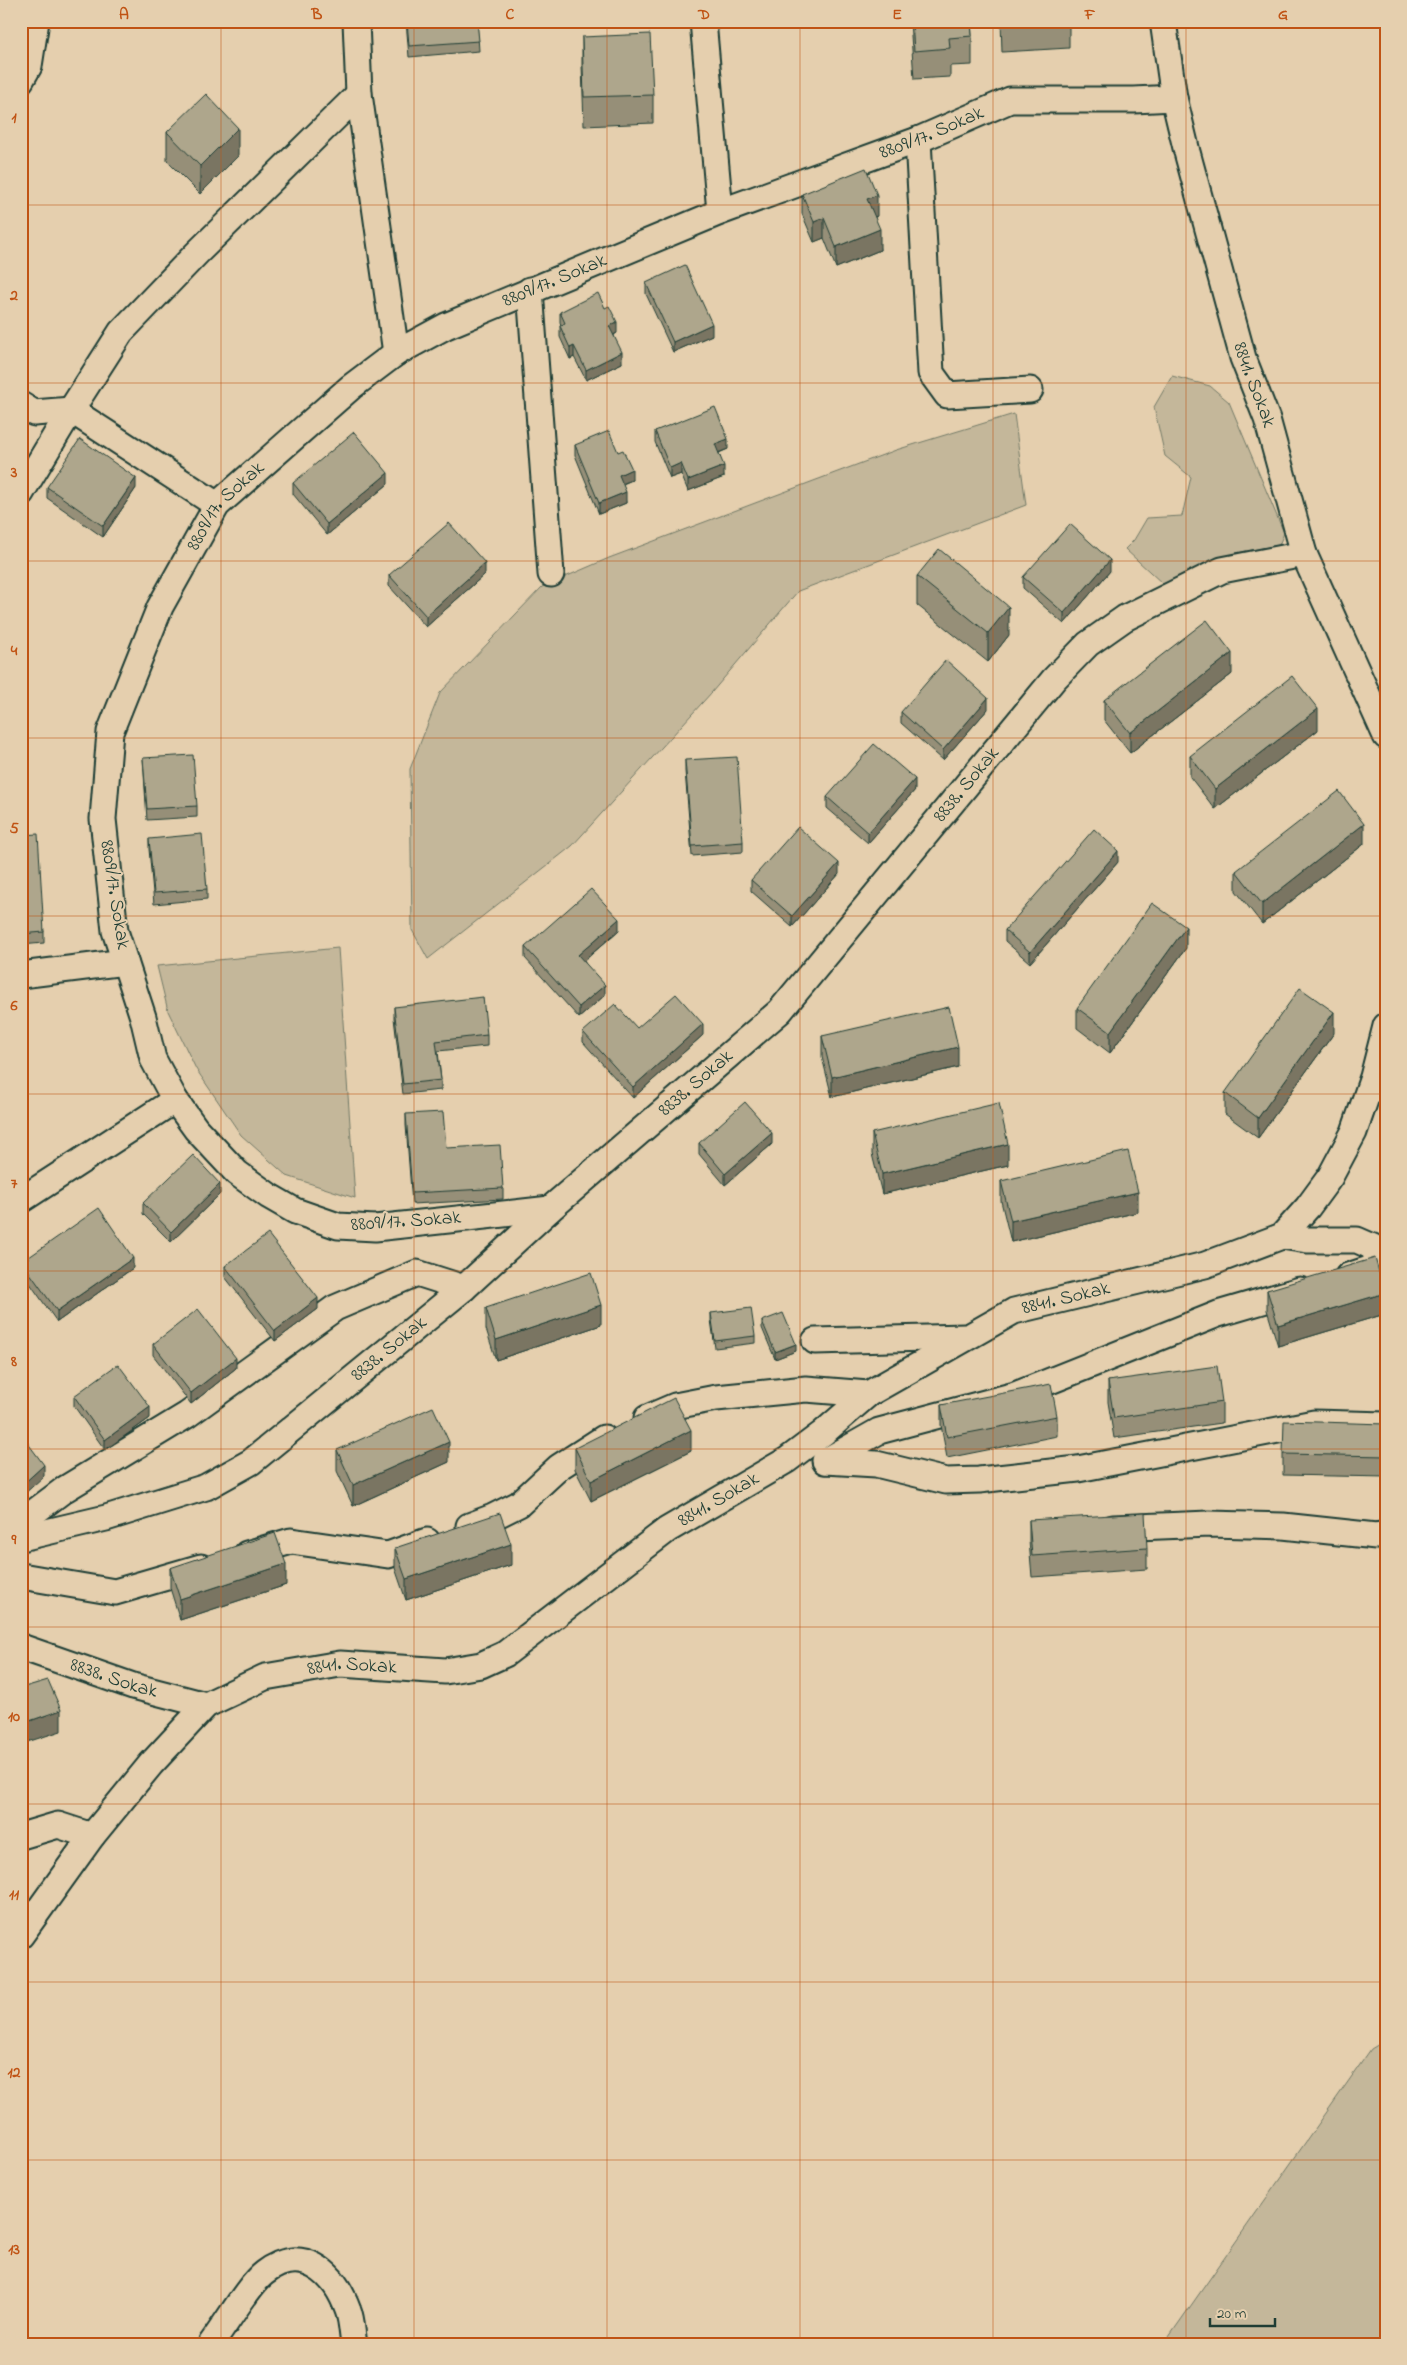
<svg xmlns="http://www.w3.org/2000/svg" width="1407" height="2365" font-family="'Indie Flower',sans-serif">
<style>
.green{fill:#c4b79a;stroke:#727a67}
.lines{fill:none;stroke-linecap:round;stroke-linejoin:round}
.minor-casing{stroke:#1f3d34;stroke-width:29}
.minor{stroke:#e5cfae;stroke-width:25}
.wall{fill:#968f78;stroke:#1f3d34}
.shaded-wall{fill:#7a7462;stroke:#1f3d34}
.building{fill:#aea68c;stroke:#1f3d34}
.grid{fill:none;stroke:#c05314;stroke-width:1;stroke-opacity:0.55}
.labels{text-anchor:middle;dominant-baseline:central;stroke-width:4;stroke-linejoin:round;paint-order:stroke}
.street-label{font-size:20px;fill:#1f3d34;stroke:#e5cfae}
.neatline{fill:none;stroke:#c05314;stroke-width:2}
.grid-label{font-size:16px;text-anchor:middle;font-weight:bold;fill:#c05314}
</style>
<rect width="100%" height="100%" fill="#e5cfae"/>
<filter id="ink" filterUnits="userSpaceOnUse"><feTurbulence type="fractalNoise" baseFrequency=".02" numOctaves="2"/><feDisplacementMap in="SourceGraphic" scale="10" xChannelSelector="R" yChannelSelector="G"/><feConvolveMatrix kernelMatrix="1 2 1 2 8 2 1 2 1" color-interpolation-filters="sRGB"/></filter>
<g filter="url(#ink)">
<path class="green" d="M1172,376L1210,386L1229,402L1284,533L1279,545L1236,553L1163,584L1125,549L1134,540L1147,518L1182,516L1191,477L1165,456L1154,407Z
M1014,414L1026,505L798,591L712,692L572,846L428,959L412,930L410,769L440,693L542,587L609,558L896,450Z
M338,948L355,1198L287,1176L241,1135L196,1069L168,1011L157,966Z
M1386,2040V2344H1164L1371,2049Z"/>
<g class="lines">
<g class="minor-casing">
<g id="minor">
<path d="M356,21L359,94L396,353"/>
<path d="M703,21L720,212"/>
<path id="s1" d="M1163,21L1174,98L1187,152L1243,358L1267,419L1304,554L1386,736"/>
<path d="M21,80L29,66L36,21"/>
<path d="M918,140L931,373L947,395L1030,390"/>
<path d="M530,290L551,574"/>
<path d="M21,405L34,413L71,410L217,505"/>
<path d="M21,493L71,410L121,332L197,253L359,94"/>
<path d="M21,975L125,962"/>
<path d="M21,1200L175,1100"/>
<path id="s2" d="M550,1209L375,1228L338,1226L295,1211L269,1196L237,1173L196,1129L175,1100L153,1059L143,1017L115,931L103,819L110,732L160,607L217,505L351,387L396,353L446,326L720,212L918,140L1010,100H1134L1174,98"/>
<path d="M1282,1236L1307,1240H1357L1373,1247L1377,1258L1375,1267L1348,1276"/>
<path d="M815,1341L965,1337"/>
<path d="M647,1418L675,1406L716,1398L806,1389L868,1394"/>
<path d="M825,1461L876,1464L946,1481L979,1480L1078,1469L1314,1423L1386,1425"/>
<path d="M826,1461L879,1431L1015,1395L1218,1314L1300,1290"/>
<path d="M21,1522L65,1489L187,1415L335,1308L417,1273L464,1288"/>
<path d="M469,1526L493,1517L519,1504L559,1467L604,1438"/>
<path d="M1113,1528L1209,1524L1283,1526L1376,1536L1386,1534"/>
<path id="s3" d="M21,1538L106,1518L206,1487L251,1462L464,1288L550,1209L780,1011L1054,679L1088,644L1125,618L1222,570L1304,554"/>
<path d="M247,1554L291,1541L388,1555L427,1541"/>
<path d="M21,1576L115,1592L201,1567"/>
<path id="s4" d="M21,1647L133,1686L206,1705"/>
<path d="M21,1836L58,1825L92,1836"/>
<path id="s5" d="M21,1935L92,1836L151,1764L206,1705L265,1677L340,1664L445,1671L481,1665L505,1654L667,1530L787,1460L823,1433L868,1394L1014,1311L1205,1265L1282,1236L1308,1207L1330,1177L1354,1132L1373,1077L1386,1026"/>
<path d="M211,2344C225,2326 249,2284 264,2273C301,2244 334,2271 348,2310C352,2320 352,2333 354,2344"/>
</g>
</g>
<use href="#minor" class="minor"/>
</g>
<path class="wall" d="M406,21H477L479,51L409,57Z
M910,21H971L972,36V65L950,66V77L914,79Z
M1001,21H1069V48L1002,52Z
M582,37L653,95V123L584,126L582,65Z
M167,132L238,156L200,194L167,161Z
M802,194L877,216L875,217L880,250L836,268L824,238L814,242L802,214Z
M646,283L712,335L673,352L646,294Z
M560,312L617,333L614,335L622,363L586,380L574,357L570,359L560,337V326L561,325L560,322Z
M655,431L728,449L719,453L724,477L688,491L681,474L670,478L655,442Z
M575,445L618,452L632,480L623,484L626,503L599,514L575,455Z
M293,483L388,484L327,535L293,494Z
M47,487L136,488L103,537L47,498Z
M1110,571L1064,624L1023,588V577Z
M485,574L426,627L389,586V575Z
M917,576L1009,635L988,662L917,605Z
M1232,674L1130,753L1104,720V700Z
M988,709L943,760L901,723V712Z
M1318,730L1215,809L1190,777V756Z
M143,758L197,806V817L147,820Z
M685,760L743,842V852L692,856L685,771Z
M915,790L868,843L827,808V797Z
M21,835L44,932V943L21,945Z
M149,839L207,889V899L154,904L149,849Z
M1364,844L1262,924L1236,891V871Z
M1118,862L1030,963L1005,941V930Z
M839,874L792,927L751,891V880Z
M619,930L584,961L605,995L579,1018L525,958V947Z
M1186,948L1110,1053L1077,1028V1008Z
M394,1007L487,1035V1046L438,1051L441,1080V1090L403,1094L394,1018Z
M583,1032L703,1035L633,1098L583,1042Z
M1334,1033L1258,1138L1225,1114V1093Z
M822,1036L958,1067L832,1097L822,1057Z
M406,1114L446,1148L503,1188V1199L412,1204L406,1125Z
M872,1133L1008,1165L882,1194L872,1154Z
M699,1143L772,1144L725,1185L699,1154Z
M1001,1181L1138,1212L1011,1242L1001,1201Z
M220,1194L171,1242L143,1214V1203Z
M22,1262L133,1268L57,1322L22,1272Z
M225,1266L318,1309L275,1341L225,1277Z
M1267,1290L1385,1314L1278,1346L1267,1310Z
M486,1308L601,1325L496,1360L486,1329Z
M711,1313L755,1336V1343L715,1348L711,1320Z
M762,1321L796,1351L775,1359L762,1328Z
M153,1344L236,1368L191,1404L153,1355Z
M1108,1381L1222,1402V1423L1114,1438L1108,1402Z
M74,1396L150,1418L105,1450L74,1406Z
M941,1405L1057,1416V1436L947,1458L941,1425Z
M1386,1424V1477L1283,1475V1454Z
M575,1448L691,1451L591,1501L575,1469Z
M337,1450L449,1462L353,1506L337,1471Z
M1029,1520L1147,1548V1569L1032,1577L1029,1541Z
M395,1548L511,1565L406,1600L395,1568Z
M170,1568L286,1585L180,1620L170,1588Z"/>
<path class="shaded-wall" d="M238,128V156L200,194V166Z
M877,195V216L867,220V199Z
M824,218V238L814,242V222Z
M880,229V250L836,268V247Z
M617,322V333L609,337V326Z
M712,324V335L673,352V342Z
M574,346V357L570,359V348Z
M622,352V363L586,380V370Z
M728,439V449L715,454V444Z
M681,463V474L670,478V468Z
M724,466V477L688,491V480Z
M632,469V480L619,485V475Z
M388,473V484L327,535V524Z
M136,478V488L103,537V526Z
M626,492V503L599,514V503Z
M1110,560V571L1064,624V613Z
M485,563V574L426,627V616Z
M1009,607V635L988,662V633Z
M1232,653V674L1130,753V733Z
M988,698V709L943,760V750Z
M1318,709V730L1215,809V789Z
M915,779V790L868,843V833Z
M1364,824V844L1262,924V904Z
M1118,851V862L1030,963V952Z
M839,863V874L792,927V916Z
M619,919V930L578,966V955Z
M1186,927V948L1110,1053V1032Z
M605,985V995L579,1018V1007Z
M1334,1012V1033L1258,1138V1118Z
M703,1024V1035L633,1098V1087Z
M958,1047V1067L832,1097V1077Z
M772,1133V1144L725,1185V1174Z
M1008,1144V1165L882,1194V1174Z
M220,1184V1194L171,1242V1232Z
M1138,1192V1212L1011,1242V1221Z
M133,1258V1268L57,1322V1311Z
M1385,1293V1314L1278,1346V1325Z
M318,1298V1309L275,1341V1331Z
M601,1305V1325L496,1360V1340Z
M796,1344V1351L775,1359V1352Z
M236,1358V1368L191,1404V1393Z
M150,1407V1418L105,1450V1440Z
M691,1430V1451L591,1501V1481Z
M449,1442V1462L353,1506V1485Z
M44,1465V1476L21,1497V1486Z
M511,1544V1565L406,1600V1579Z
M286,1564V1585L180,1620V1599Z
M61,1710V1731L21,1744V1724Z"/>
<path class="building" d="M407,21H477L479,41L409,46Z
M912,21H971L972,36L949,38L950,48L914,51Z
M1002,21H1037L1002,23Z
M650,34L653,95L584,97L582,37Z
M206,94L238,128L200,166L167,132Z
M866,168L877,195L867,199L880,229L836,247L824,218L814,222L802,194Z
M685,265L712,324L673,342L646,283Z
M598,293L605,308L609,306L617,322L609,326L622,352L586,370L574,346L570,348L560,326L565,323L560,312Z
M715,407L728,439L715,444L724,466L688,480L681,463L670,468L655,431Z
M609,431L618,452L623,450L632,469L619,475L626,492L599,503L575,445Z
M354,432L388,473L327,524L293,483Z
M80,439L136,478L103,526L47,487Z
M449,523L485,563L426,616L389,575Z
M1070,524L1110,560L1064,613L1023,577Z
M939,549L1009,607L988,633L917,576Z
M1207,620L1232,653L1130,733L1104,700Z
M946,660L988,698L943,750L901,712Z
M1292,676L1318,709L1215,789L1190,756Z
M874,744L915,779L868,833L827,797Z
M193,755L197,806L147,809L143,758Z
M737,757L743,842L692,846L685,760Z
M1339,791L1364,824L1262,904L1236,871Z
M798,827L839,863L792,916L751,880Z
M1094,829L1118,851L1030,952L1005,930Z
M38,834L44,932L21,934V835Z
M202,834L207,889L154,893L149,839Z
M591,889L619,919L578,955L605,985L579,1007L525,947Z
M1152,903L1186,927L1110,1032L1077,1008Z
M1300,988L1334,1012L1258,1118L1225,1093Z
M676,994L703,1024L633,1087L583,1032L615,1004L637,1028Z
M483,997L487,1035L436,1041L441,1080L403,1084L394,1007Z
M949,1007L958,1047L832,1077L822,1036Z
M745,1102L772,1133L725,1174L699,1143Z
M999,1103L1008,1144L882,1174L872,1133Z
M443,1112L446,1148L500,1145L503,1188L412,1193L406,1114Z
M1128,1151L1138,1192L1011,1221L1001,1181Z
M193,1155L220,1184L171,1232L143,1203Z
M99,1208L133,1258L57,1311L22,1262Z
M268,1234L318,1298L275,1331L225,1266Z
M1375,1258L1385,1293L1278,1325L1267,1290Z
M591,1273L601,1305L496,1340L486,1308Z
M751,1308L755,1336L715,1341L711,1313Z
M198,1309L236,1358L191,1393L153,1344Z
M783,1313L796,1344L775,1352L762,1321Z
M118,1364L150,1407L105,1440L74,1396Z
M1217,1366L1222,1402L1114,1418L1108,1381Z
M1051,1384L1057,1416L947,1437L941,1405Z
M674,1398L691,1430L591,1481L575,1448Z
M433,1407L449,1442L353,1485L337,1450Z
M1284,1421L1386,1424V1456L1283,1454Z
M21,1434L44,1465L21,1486Z
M500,1513L511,1544L406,1579L395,1548Z
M1145,1513L1147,1548L1032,1556L1029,1520Z
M275,1533L286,1564L180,1599L170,1568Z
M48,1680L61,1710L21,1724V1688Z"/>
</g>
<path class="grid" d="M221,21V2344M414,21V2344M607,21V2344M800,21V2344M993,21V2344M1186,21V2344M21,205H1386M21,383H1386M21,561H1386M21,738H1386M21,916H1386M21,1094H1386M21,1271H1386M21,1449H1386M21,1627H1386M21,1804H1386M21,1982H1386M21,2160H1386"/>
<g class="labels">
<g class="street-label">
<text stroke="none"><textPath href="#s2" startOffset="1870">8809/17. Sokak</textPath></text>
<text stroke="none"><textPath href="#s2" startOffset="1465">8809/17. Sokak</textPath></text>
<text stroke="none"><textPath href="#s1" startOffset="376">8841. Sokak</textPath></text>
<text stroke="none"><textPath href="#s2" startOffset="1060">8809/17. Sokak</textPath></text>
<text stroke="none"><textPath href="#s3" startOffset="1232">8838. Sokak</textPath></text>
<text transform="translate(114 895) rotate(81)">8809/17. Sokak</text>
<text stroke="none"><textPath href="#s3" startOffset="828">8838. Sokak</textPath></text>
<text transform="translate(406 1222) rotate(-4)">8809/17. Sokak</text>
<text stroke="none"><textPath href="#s5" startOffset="1274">8841. Sokak</textPath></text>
<text stroke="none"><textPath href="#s3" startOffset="422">8838. Sokak</textPath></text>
<text stroke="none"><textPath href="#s5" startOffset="869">8841. Sokak</textPath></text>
<text stroke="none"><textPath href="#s5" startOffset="449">8841. Sokak</textPath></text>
<text stroke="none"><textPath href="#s4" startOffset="98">8838. Sokak</textPath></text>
</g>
</g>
<rect width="1407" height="2365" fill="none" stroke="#e5cfae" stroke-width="55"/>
<path d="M1210 2318v8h65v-8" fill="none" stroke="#1f3d34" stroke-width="2.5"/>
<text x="1217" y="2318" font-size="15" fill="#1f3d34" stroke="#e5cfae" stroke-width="4" paint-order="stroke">20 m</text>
<rect x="28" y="28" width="1352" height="2310" class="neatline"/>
<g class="grid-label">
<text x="124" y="19">A</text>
<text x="317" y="19">B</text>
<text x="510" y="19">C</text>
<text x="704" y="19">D</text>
<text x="897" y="19">E</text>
<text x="1090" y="19">F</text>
<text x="1283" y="19">G</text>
<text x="14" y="122">1</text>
<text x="14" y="300">2</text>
<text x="14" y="477">3</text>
<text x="14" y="655">4</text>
<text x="14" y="833">5</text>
<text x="14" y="1010">6</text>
<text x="14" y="1188">7</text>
<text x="14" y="1366">8</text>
<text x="14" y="1544">9</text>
<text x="14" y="1721">10</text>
<text x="14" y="1899">11</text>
<text x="14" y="2077">12</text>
<text x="14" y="2254">13</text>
</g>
</svg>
